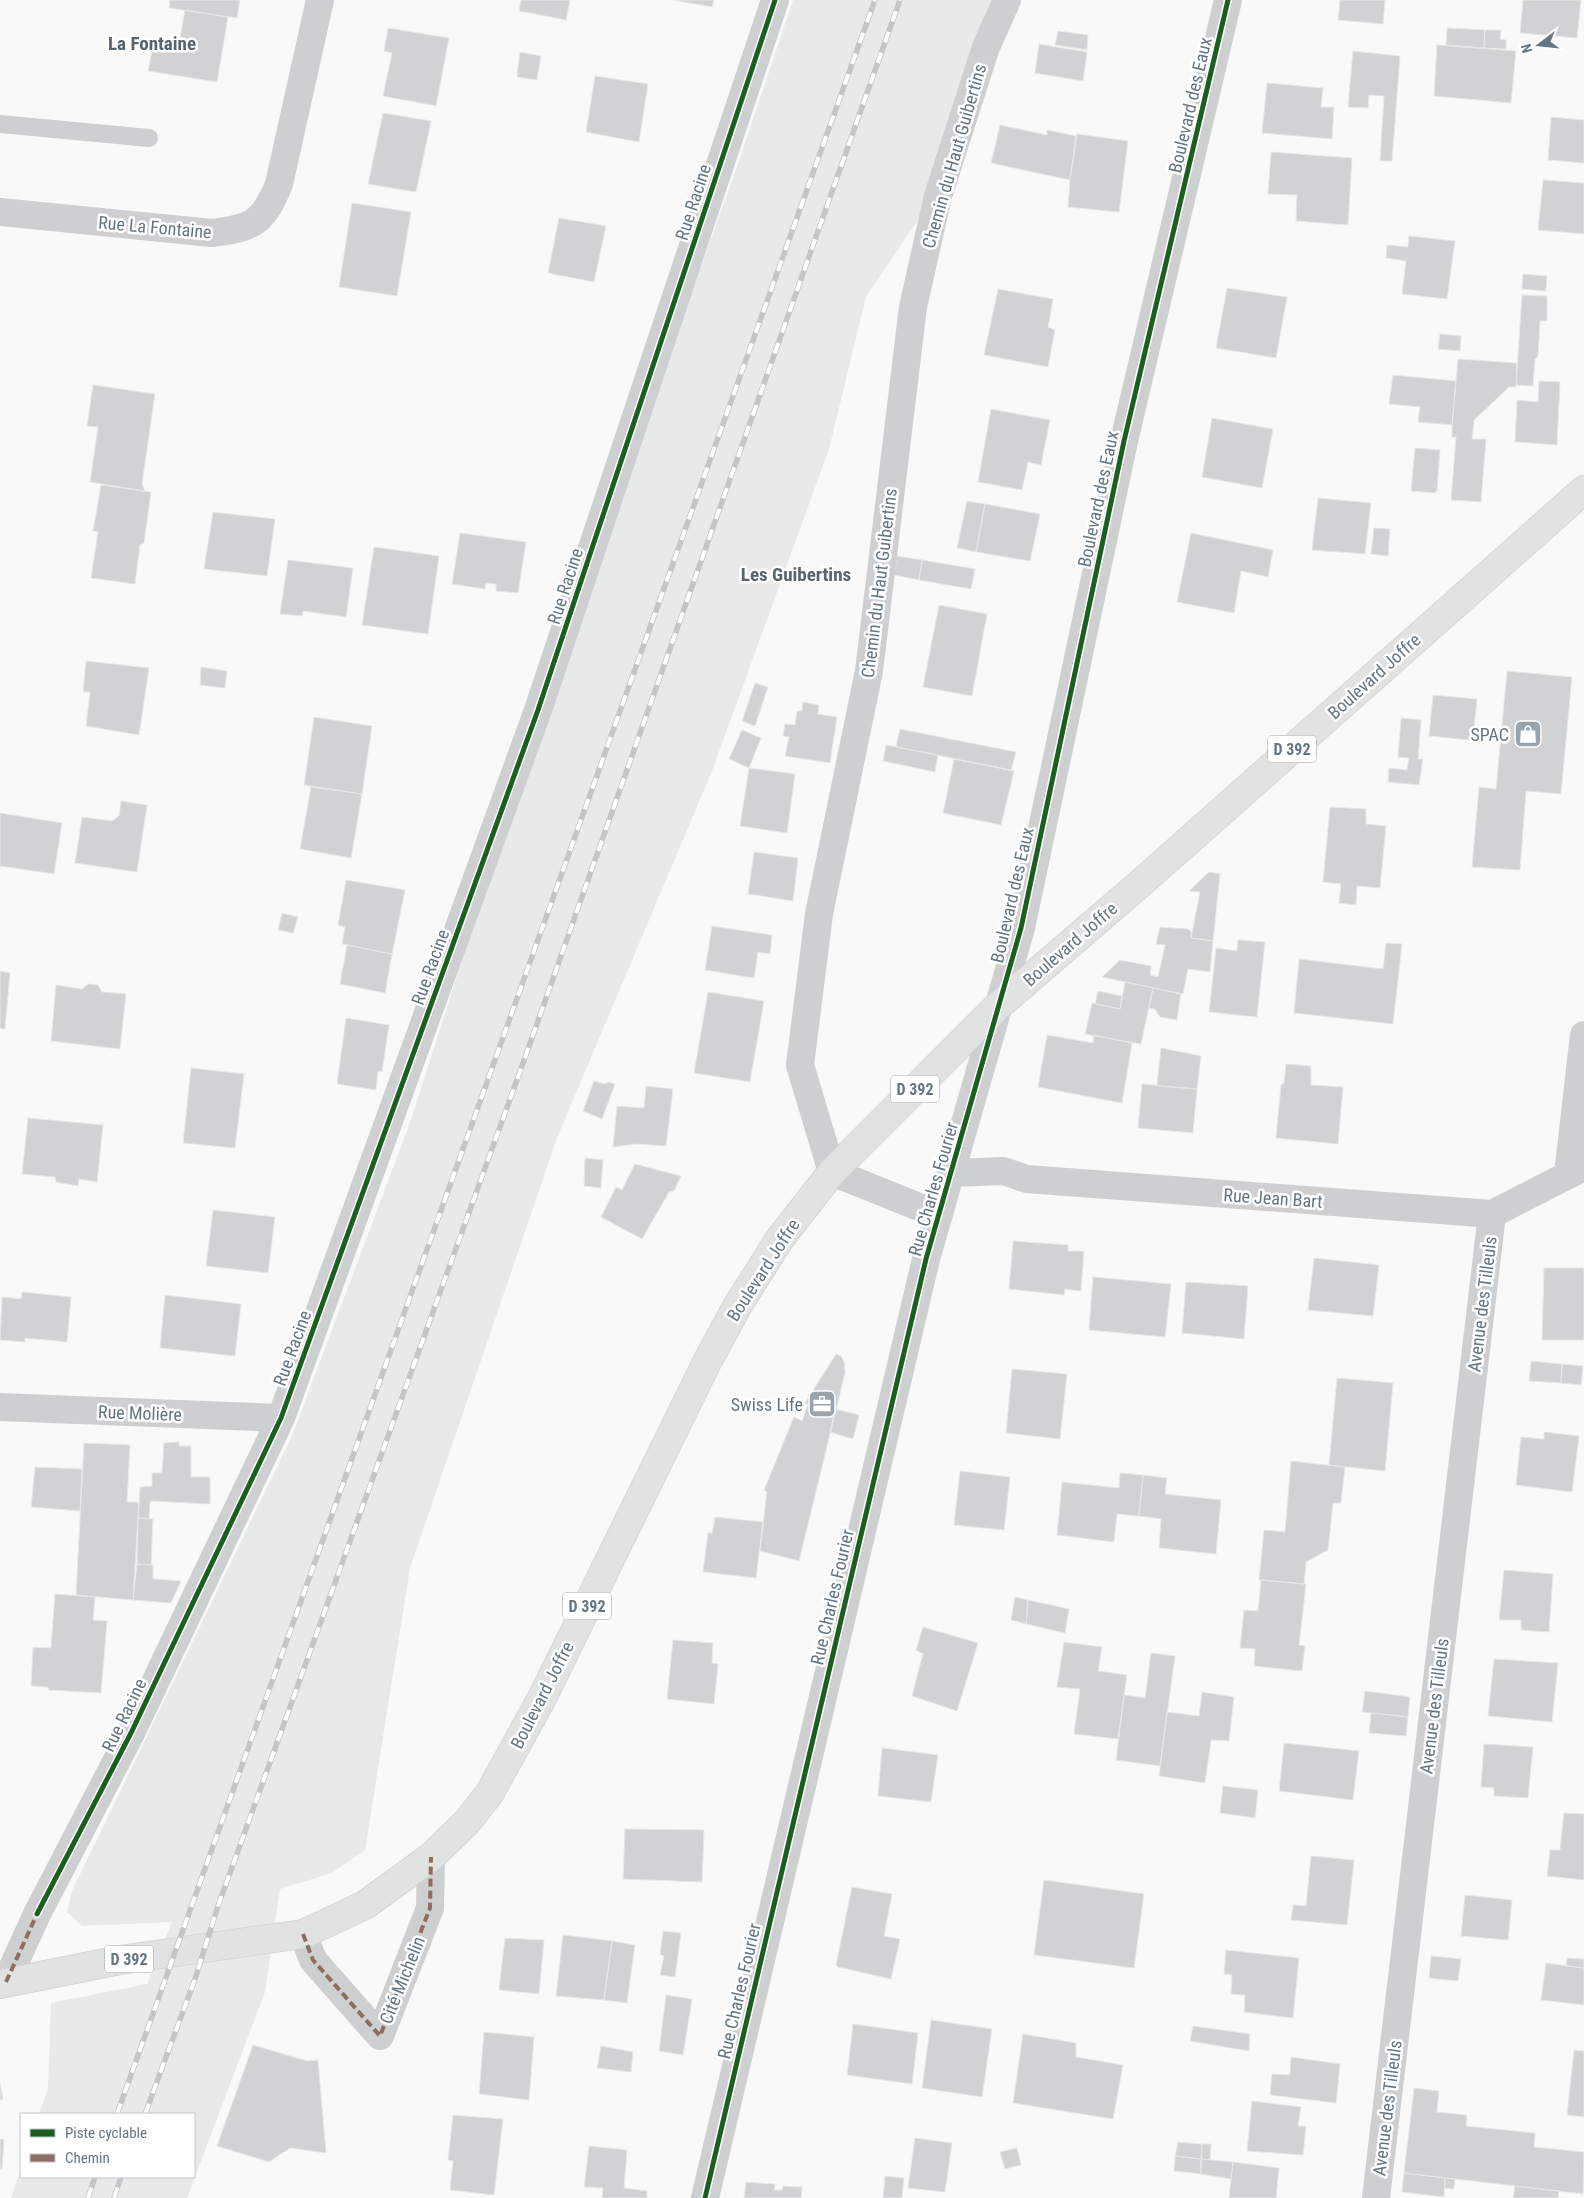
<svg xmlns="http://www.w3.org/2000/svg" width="1584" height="2198" font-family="'Roboto Condensed',sans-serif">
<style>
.built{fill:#e8e9e9}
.building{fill:#d0d2d3;stroke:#e8e8e8}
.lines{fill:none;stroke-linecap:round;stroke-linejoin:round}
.primary-casing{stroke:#d5d6d7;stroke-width:30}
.lane{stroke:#cecfd0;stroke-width:18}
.street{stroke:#cecfd0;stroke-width:28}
.primary{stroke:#e1e2e2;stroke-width:28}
.rail-casing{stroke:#c3c5c6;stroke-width:5.5}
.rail{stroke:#fff;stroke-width:4;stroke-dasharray:11;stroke-linecap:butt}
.quiet{stroke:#8d6e63;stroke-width:4;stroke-dasharray:8 4;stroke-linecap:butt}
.cycleway-casing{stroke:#fff;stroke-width:8}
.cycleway{stroke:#1b5e20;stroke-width:5}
.labels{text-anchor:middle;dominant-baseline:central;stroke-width:5;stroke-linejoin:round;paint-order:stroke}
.shield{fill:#fff;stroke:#939fa8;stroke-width:1}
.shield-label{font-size:16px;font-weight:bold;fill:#657683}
.street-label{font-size:18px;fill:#657683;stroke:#fff}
.poi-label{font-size:18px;fill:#657683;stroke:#fff;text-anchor:end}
.neighbourhood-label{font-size:19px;font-weight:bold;fill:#57646e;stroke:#fff}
</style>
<rect width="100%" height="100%" fill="#f9f9f9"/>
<path class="built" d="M793,0H998L918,220L866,297L829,449L712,771L557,1138L410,1568L365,1850L332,1873L280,1889L265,1992L187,2198H11L21,2168V2177H194V2114H39L48,2088L51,2003L147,1984L172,1922L82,1926L67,1912L72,1891L292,1436L411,1120L548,691L738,164Z"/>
<path class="building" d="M170,0H240L237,18L169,8Z
M521,0H570L566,20L519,11Z
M673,0H714L712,7Z
M1340,0H1385L1383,24L1338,20Z
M1523,0H1581L1577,38L1520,33Z
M185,10L228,17L217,82L148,71L153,46L178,50Z
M388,28L449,38L436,106L383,96L392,53L384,51Z
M1447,28L1485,30L1484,48L1446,45Z
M1485,30H1501L1500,39L1506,40V49L1484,48Z
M1058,31L1088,35L1087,50L1055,45Z
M1039,44L1087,52L1083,81L1035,73Z
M1437,45L1516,51L1511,103L1434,96Z
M1353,51L1400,56L1392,161H1380L1384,96L1369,95L1368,108L1348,107Z
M520,52L541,56L537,80L517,77Z
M595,76L648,84L639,142L586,132Z
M1267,83L1323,88L1321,107H1334L1332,139L1262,133Z
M383,113L431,121L416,192L368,184Z
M1551,117L1584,120V163L1548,160Z
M1000,125L1047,135V130L1076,136L1070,180L991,163Z
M1077,134L1128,141L1119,212L1068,207L1070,180Z
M1271,152L1352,158L1348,225L1296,221L1297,195L1268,194Z
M1543,180L1584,183V234L1538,230Z
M352,203L411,212L397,296L339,287Z
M559,218L606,226L594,282L548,273Z
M1409,236L1455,241L1447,299L1402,294L1406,261L1386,258L1387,245L1408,247Z
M1523,274L1547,276L1546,291L1522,289Z
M1227,288L1287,297L1276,358L1216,348Z
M998,289L1053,299L1048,327L1055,330L1048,367L984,355Z
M1522,295L1547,296V321H1540L1538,356L1535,359L1533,386L1516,385Z
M1440,334L1461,336L1460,351L1438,349Z
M1458,359L1517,363L1516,387H1509L1474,420L1472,439H1486L1481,502L1451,500L1456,437L1452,438V425Z
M1393,375L1456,381L1452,425L1418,422L1420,407L1389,404Z
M1539,381L1560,382L1557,445L1515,442L1517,400L1538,402Z
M93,385L155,394L142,484L145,491L90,482L98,427L87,426Z
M991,409L1050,420L1041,465L1028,462L1022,490L978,482Z
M1212,418L1273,429L1262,488L1202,477Z
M1415,448L1440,450L1437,491L1434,493L1411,491Z
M101,485L151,492L144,543L140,545L135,584L91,578L98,532L93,531Z
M1318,498L1371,503L1365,554L1312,550Z
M967,501L985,504L976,552L957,548Z
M985,504L1040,514L1030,561L976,552Z
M213,512L275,519L267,576L204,569Z
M1374,528L1390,529L1388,556L1371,554Z
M460,533L526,542L518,593L496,591V584L486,583L485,589L452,584Z
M1191,533L1273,550L1268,577L1241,571L1234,613L1177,602Z
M374,547L439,556L428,634L362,625Z
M897,556L922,560L919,580L894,575Z
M288,560L353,568L346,617L303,611L302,616L280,614Z
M922,560L975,569L971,589L919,580Z
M939,605L987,614L972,696L923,687Z
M86,661L149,668L139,735L86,726L90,692H83Z
M201,667L227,671L225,688L200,685Z
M1507,671L1572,677L1561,794L1526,791L1520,870L1472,867L1479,787L1496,789Z
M755,683L768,687L755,726L742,721Z
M1433,695L1477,699L1473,739L1470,740L1429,736Z
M803,702L819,705L818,714L837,717L830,763L785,756L789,737L783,736L785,724L795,725L797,711H802Z
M314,717L372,726L362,794L304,785Z
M1401,718L1421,720L1418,759H1423L1419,785L1388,782L1389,768L1407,770L1409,758L1398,757Z
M900,729L1016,752L1011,770L896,747Z
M742,730L761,738L749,768L729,759Z
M886,745L938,755L935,772L883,761Z
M954,759L1014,771L1001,825L943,813Z
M749,768L795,774L787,833L740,826Z
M311,787L362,794L351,858L300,849Z
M121,801L147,805L137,872L75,863L82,817L112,821L119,816Z
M1330,807L1366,809V824L1386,826L1380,888L1357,886L1356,905L1339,903L1341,884L1323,882Z
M0,813L62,823L54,874L0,866Z
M754,852L798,858L793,901L748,894Z
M1209,872L1220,874L1213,941L1191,938L1200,892L1189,891Z
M346,880L405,890L392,954L342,944L345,927L338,925Z
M282,913L298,917L293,933L278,930Z
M712,926L772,935L770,954L758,952L754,978L705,970Z
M1160,927L1188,929L1191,931V938L1213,941L1210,972L1188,969L1183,994L1102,977L1120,960L1151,966L1150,975L1158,977L1165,945L1156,944Z
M1238,940L1265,942L1257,1017L1209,1012L1216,948L1237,951Z
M1386,943L1402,944L1393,1024L1294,1013L1299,959L1383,969Z
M347,945L392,954L385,993L340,984Z
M0,971L10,973L5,1029L0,1028Z
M1125,982L1153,988L1141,1044L1085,1034L1092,1003L1120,1009Z
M88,984L98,985L102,992L126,994L120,1049L51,1041L56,985L82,989Z
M1153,988L1181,994L1177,1020L1160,1017L1155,1009L1149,1008Z
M1098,991L1122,996L1120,1009L1095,1004Z
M708,992L764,1001L750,1082L694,1073Z
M346,1018L389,1025L382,1072L378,1071L376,1090L337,1084Z
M1047,1035L1093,1043L1094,1035L1132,1043L1122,1103L1038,1087Z
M1161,1048L1201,1056L1197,1089L1157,1086Z
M1286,1064L1311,1066V1085L1343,1087L1338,1144L1276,1138L1280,1096L1281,1085L1284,1083Z
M191,1068L244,1074L235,1148L183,1143Z
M594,1081L605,1084L608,1082L615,1084L602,1119L583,1111Z
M1142,1084L1197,1089L1193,1133L1138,1128Z
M646,1086L673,1089L666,1146L636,1144L613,1147L617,1106L644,1108Z
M28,1118L103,1125L97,1182L79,1179L78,1186L56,1182L55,1177L22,1174Z
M585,1158L603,1160L601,1188L584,1186Z
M635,1164L681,1176L674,1191L669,1192L642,1239L601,1217L616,1187L622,1190Z
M213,1210L275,1217L268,1273L206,1266Z
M1013,1241L1068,1245V1251H1084L1081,1291L1065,1289L1064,1295L1009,1289Z
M1314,1258L1379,1265L1373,1316L1308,1310Z
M1544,1268H1584V1340H1542Z
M1093,1277L1171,1284L1165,1337L1089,1330Z
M1186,1282L1248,1286L1244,1339L1182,1333Z
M22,1292L71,1297L67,1342L25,1338V1342L0,1340L2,1297L21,1299Z
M165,1295L241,1304L235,1356L160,1348Z
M836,1354L841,1356L844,1362L845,1373L799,1561L760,1551L767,1492L764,1490L794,1417L802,1421L808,1404L805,1403Z
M1531,1361L1562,1364L1561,1383L1529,1381Z
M1562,1364L1583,1366L1581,1385L1561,1383Z
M1012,1369L1067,1374L1060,1439L1006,1433Z
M1337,1378L1393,1383L1385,1471L1329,1465Z
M835,1409L859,1415L853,1439L830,1432Z
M1544,1432L1579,1436L1572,1492L1516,1485L1521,1437L1544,1439Z
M179,1442V1446H191V1477H210V1504L150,1501L149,1519L138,1518L140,1487L152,1486V1473H162L164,1443Z
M84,1443L130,1445L127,1502H139L133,1600L76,1595Z
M1291,1461L1345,1467L1341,1503H1333L1328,1550L1306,1562L1304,1584L1259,1580L1264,1530L1285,1532Z
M35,1467L82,1469L80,1511L31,1507Z
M960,1471L1010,1477L1004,1530L954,1525Z
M1120,1473L1143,1475L1139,1516L1117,1514L1114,1542L1057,1535L1062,1482L1119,1488Z
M1143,1475L1167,1478L1165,1494L1221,1500L1216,1554L1159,1548L1161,1519L1139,1516Z
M715,1517L763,1522L756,1578L703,1572L708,1533H712Z
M138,1518L153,1519L151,1565L137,1564Z
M137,1564L153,1565V1579L181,1581L171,1603L133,1600Z
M1504,1570L1553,1574L1549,1632L1521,1630V1620H1499Z
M1261,1580L1306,1584L1299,1645L1305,1646L1302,1671L1254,1666L1255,1649L1240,1648L1244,1610L1258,1611Z
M55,1594L95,1597L93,1620L107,1621L101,1693L49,1690L48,1687L31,1686L33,1647L51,1648Z
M1015,1597L1028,1600L1026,1624L1011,1620Z
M1028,1600L1069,1609L1065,1633L1026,1624Z
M923,1627L978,1643L957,1711L912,1696L923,1654L916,1650Z
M673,1640L713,1643L712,1663L718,1664L714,1704L667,1699Z
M1064,1642L1102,1647L1098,1671L1127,1675L1118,1739L1074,1734L1080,1689L1057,1687Z
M1151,1653L1175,1656L1160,1766L1116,1760L1124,1695L1145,1698Z
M1494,1659L1558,1663L1552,1722L1488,1716Z
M1365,1691L1410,1697L1408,1717L1362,1712Z
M1202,1692L1234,1697L1229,1741L1211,1740L1205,1783L1159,1776L1167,1712L1199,1716Z
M1371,1713L1408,1717L1406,1736L1369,1733Z
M1284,1743L1359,1751L1353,1800L1279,1791Z
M1484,1744L1533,1747L1528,1798L1494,1796V1788L1481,1787Z
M882,1748L938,1755L931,1802L878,1796Z
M1223,1786L1258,1790L1255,1818L1220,1813Z
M1564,1813L1584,1814V1880L1547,1876L1550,1850H1560Z
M625,1829L704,1830L702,1882L623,1879Z
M1311,1856L1354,1860L1347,1925L1291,1920L1293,1905L1306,1906Z
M1044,1880L1144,1894L1134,1968L1034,1955Z
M852,1887L892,1894L884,1936L900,1939L891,1979L838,1967L836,1965Z
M1465,1895L1512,1900L1508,1940L1461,1936Z
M663,1931L681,1933L675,1977L660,1975L664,1956L660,1954Z
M563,1935L612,1941L604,2000L556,1996Z
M505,1938L544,1940L539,1994L499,1990Z
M612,1941L635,1945L627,2003L604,2000Z
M1226,1950L1299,1958L1293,2018L1244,2012L1245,1995L1231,1994L1232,1975L1224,1974Z
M1431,1956L1461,1959L1458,1981L1429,1978Z
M1567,1958L1584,1959V1968L1566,1966Z
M1546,1963L1584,1968V2005L1541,2000Z
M666,1995L692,1999L683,2055L659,2051Z
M931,2020L992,2029L982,2097L922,2088Z
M853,2024L918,2033L912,2084L847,2075Z
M1193,2026L1250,2034L1249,2051L1190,2041Z
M484,2032L534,2037L529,2100L479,2094Z
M1023,2034L1076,2043V2057L1123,2065L1113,2119L1013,2103Z
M253,2045L307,2061L318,2060L326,2153L290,2148L269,2162L217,2146Z
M601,2046L633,2052L631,2072L597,2068Z
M1574,2050L1584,2051V2117L1567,2115Z
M1291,2057L1340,2064L1336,2103L1270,2095L1272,2074L1290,2075Z
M0,2083L3,2099L0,2100Z
M1414,2088L1439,2091L1437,2112L1467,2115L1466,2126L1535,2133L1534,2147L1584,2152L1583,2194L1404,2173Z
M1252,2101L1301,2107L1298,2126H1306L1303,2155L1247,2151Z
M453,2115L503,2119L494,2195L450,2190L453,2161L448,2160Z
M915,2138L952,2143L945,2192L908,2188Z
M0,2139H4L2,2169H0Z
M1178,2142L1202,2144L1201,2159L1175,2156Z
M1202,2144H1211L1210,2160L1201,2159Z
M589,2146L627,2150L624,2188L647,2191V2198H602L603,2188L584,2187Z
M1017,2148L1021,2165L1005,2169L1000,2152Z
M1175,2156L1201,2159V2174L1174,2171Z
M1201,2159L1233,2162L1231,2179L1201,2174Z
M1233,2162L1279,2168L1276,2198H1229Z
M1404,2173L1445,2178L1444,2197L1402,2192Z
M885,2176L904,2178L902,2198H883Z
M1445,2178L1455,2179L1454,2189L1445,2188Z
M746,2182L775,2184L774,2190H782L783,2186L802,2187L801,2198H744Z
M1515,2186L1559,2191L1558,2198H1513Z"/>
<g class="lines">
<g class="primary-casing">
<path id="primary" d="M0,1984L120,1960L303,1934L365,1905L431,1857L467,1822L489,1794L504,1767L542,1698L708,1360L738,1305L779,1240L832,1172L999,1005L1142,882L1584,490"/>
</g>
<path class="lane" d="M0,124L149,138"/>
<path class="street" d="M0,212L212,233C253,228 263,223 279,184L320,0
M952,1173L1003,1171L1027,1179L1492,1214L1584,1167
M1568,1174L1584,1035
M939,1215L832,1172L800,1065L819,914L869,671L913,307L938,196L986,47L1007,0
M0,1407L281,1418
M303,1934L313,1960L380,2036L430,1908L431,1857
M6,1982L37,1914L131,1733L281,1418L538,710L775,0
M705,2198L926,1259L1021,928L1124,441L1228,0
M1376,2198L1492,1214"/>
<use href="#primary" class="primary"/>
<g class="rail-casing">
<path id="rail" d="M117,2114L875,0
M145,2114L195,1979L218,1906L522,1066L900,0
M88,2198L95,2177
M114,2198L121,2177"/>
</g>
<use href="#rail" class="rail"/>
<path class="quiet" d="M303,1934L313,1960L380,2036L430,1908L431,1857
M6,1982L37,1914"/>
<g class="cycleway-casing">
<path id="cycleway" d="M37,1914L131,1733L281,1418L538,710L775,0
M705,2198L926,1259L1021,928L1124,441L1228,0"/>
</g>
<use href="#cycleway" class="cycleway"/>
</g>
<defs>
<g id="shop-square" transform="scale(1.4375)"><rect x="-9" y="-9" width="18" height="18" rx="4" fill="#99a4ac" stroke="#fff"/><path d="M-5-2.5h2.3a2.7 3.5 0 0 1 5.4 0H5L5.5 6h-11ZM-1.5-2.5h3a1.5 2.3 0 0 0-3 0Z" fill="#fff"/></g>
<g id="office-square" transform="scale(1.4375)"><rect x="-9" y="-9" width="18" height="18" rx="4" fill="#99a4ac" stroke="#fff"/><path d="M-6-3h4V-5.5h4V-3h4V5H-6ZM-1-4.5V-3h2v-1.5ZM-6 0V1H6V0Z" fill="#fff"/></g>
</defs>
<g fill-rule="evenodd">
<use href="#shop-square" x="1528" y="734"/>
<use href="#office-square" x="822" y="1404"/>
</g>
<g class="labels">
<g class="shield">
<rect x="1268" y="735.5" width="48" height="27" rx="4"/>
<rect x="891" y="1075.5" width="48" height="27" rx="4"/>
<rect x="563" y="1592.5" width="48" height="27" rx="4"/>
<rect x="105" y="1945.5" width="48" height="27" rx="4"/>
</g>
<g class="shield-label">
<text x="1292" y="749">D 392</text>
<text x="915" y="1089">D 392</text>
<text x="587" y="1606">D 392</text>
<text x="129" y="1959">D 392</text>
</g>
<g class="street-label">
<text transform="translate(1190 105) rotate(-77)">Boulevard des Eaux</text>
<text transform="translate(954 156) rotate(-74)">Chemin du Haut Guibertins</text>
<text transform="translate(693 202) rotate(-72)">Rue Racine</text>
<text transform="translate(155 227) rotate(5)">Rue La Fontaine</text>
<text transform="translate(1098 499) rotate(-78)">Boulevard des Eaux</text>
<text transform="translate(879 583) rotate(-83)">Chemin du Haut Guibertins</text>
<text transform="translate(565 586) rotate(-72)">Rue Racine</text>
<text transform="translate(1374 676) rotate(-42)">Boulevard Joffre</text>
<text transform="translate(1012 895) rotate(-77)">Boulevard des Eaux</text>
<text transform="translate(1070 944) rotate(-41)">Boulevard Joffre</text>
<text transform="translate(430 967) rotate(-70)">Rue Racine</text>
<text transform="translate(933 1189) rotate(-74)">Rue Charles Fourier</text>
<text transform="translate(1273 1198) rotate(4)">Rue Jean Bart</text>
<text transform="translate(763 1270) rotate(-57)">Boulevard Joffre</text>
<text transform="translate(1482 1304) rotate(-83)">Avenue des Tilleuls</text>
<text transform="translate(292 1348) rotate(-70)">Rue Racine</text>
<text transform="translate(140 1413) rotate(2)">Rue Molière</text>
<text transform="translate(832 1597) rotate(-77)">Rue Charles Fourier</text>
<text transform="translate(542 1695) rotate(-63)">Boulevard Joffre</text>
<text transform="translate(1434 1706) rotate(-83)">Avenue des Tilleuls</text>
<text transform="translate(124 1715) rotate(-64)">Rue Racine</text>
<text transform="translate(402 1980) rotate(-68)">Cité Michelin</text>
<text transform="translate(739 1991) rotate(-77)">Rue Charles Fourier</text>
<text transform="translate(1387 2108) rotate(-83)">Avenue des Tilleuls</text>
</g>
<g class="poi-label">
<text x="1509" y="734">SPAC</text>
<text x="803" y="1404">Swiss Life</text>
</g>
<g class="neighbourhood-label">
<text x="152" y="43">La Fontaine</text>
<text x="796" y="574">Les Guibertins</text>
</g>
</g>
<rect x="20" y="2113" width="175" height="65" fill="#ffffff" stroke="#c1c8cd"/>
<rect x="30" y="2129" width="25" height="8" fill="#1b5e20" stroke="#c1c8cd"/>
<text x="65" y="2138" font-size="15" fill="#657683">Piste cyclable</text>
<rect x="30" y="2154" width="25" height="8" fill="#8d6e63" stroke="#c1c8cd"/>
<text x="65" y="2163" font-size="15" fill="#657683">Chemin</text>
<g transform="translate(1539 45) rotate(254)" stroke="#ffffff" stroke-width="4" paint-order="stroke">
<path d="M0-4L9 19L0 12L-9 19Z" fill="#657683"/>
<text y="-8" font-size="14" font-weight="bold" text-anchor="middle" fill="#657683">N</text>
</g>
</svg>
